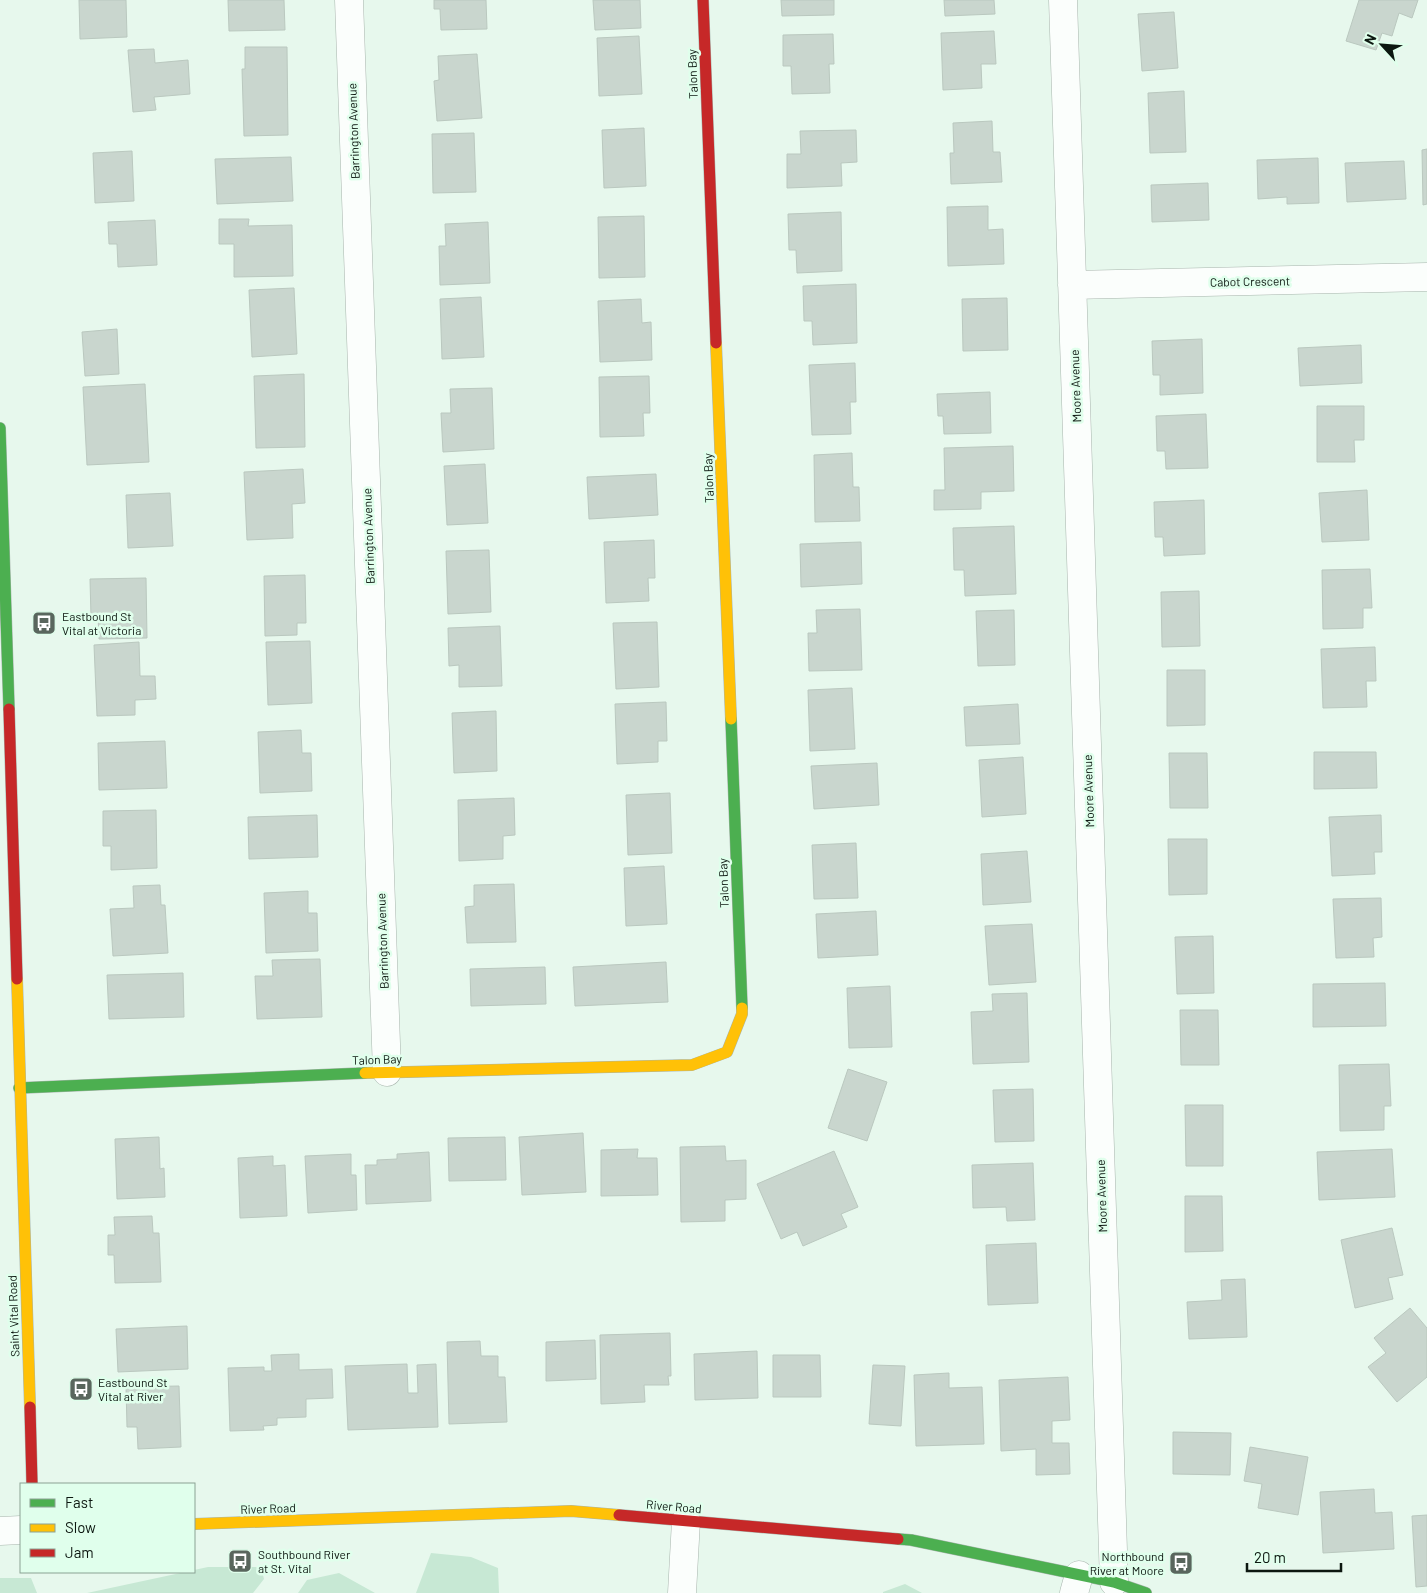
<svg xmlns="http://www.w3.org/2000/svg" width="1427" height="1593" font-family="Barlow,sans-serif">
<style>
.green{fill:#c7e8d4}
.building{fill:#c9d6ce;stroke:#bac8bf}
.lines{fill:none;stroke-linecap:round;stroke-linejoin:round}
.street-casing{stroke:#a8b5ad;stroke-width:29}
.fast-casing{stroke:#a8b5ad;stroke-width:12}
.slow-casing{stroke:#a8b5ad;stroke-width:12}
.jam-casing{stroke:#a8b5ad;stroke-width:12}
.street{stroke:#fbfefc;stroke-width:28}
.fast{stroke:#4caf50;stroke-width:11}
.slow{stroke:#ffc107;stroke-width:11}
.jam{stroke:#c62828;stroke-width:11}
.labels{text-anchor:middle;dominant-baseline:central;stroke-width:5;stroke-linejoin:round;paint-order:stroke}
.street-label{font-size:12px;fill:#0c1710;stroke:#e0ffec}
.poi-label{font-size:12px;fill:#0c1710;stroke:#e0ffec;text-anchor:start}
</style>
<rect width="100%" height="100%" fill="#e7f8ed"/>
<path class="green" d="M431,1553L471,1557L498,1568L499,1593H416Z
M208,1567H261L264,1579L253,1593H87L185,1572H194V1570Z
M339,1573L375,1593H298L307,1580Z
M0,1578H31L37,1593H0Z
M905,1584L922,1593H883V1592Z"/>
<path class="building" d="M79,0H126L127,37L80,39Z
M228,0H284L285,30L229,31Z
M434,0H486L487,29L441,30L440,9H434Z
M593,0H640L641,28L595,30Z
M781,0H834V15L782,16Z
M944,0H994L995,14L945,16Z
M1359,0H1418L1412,18L1399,13L1392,36L1382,33L1376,50L1346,41Z
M1174,12L1178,68L1142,71L1138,14Z
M994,31L996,64H981L982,88L943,90L941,33Z
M833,34L834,64H829L830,93L792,94L791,66H783V35Z
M639,36L642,94L599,96L597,38Z
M245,47H287L288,135L244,136L242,69H245Z
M154,49L155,63L188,60L190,94L154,97L156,110L133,112L128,50Z
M477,54L482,118L437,121L434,81L439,80L438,56Z
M1184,91L1186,152L1150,153L1148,93Z
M992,121L993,152H1000L1002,182L951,184L950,153H954L953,123Z
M644,128L646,186L604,188L602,130Z
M856,130L857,162L841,163L842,186L787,188V154H801L800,131Z
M474,133L476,192L433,193L432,134Z
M1427,149V204L1423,205L1422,150Z
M132,151L134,201L95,203L93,153Z
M291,157L293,201L217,204L215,159Z
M1318,158L1319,203L1287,204V197L1258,199L1257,160Z
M1404,161L1406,199L1347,202L1345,163Z
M1208,183L1209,220L1152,222L1151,185Z
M988,206V230L1003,229L1004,264L948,266L947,207Z
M841,212L842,271L797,273L796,250H789L788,214Z
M644,216L645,277L599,278L598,217Z
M219,219H249L248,226L292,225L293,276L234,277V244H219Z
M155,220L157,265L118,267L117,244H109L108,222Z
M488,222L490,283L440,285L439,246H446L445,224Z
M856,284L857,343L813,345L812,321H804L803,286Z
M294,288L297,354L252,357L249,290Z
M481,297L484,357L442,359L440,299Z
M1007,298L1008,350L963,351L962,299Z
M641,299L642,323L651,322L652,360L600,362L598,301Z
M117,329L119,374L85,376L82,332Z
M1202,339L1203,393L1160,395V375H1153L1152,341Z
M1361,345L1362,383L1300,386L1298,348Z
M855,363L856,402H850L851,434L812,435L809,365Z
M304,374L305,447L256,448L254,376Z
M649,376L650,413H643L644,436L600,437L599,377Z
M145,384L149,462L87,465L83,387Z
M492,388L494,449L443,452L441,413H451L450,389Z
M990,392L991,433L944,434L943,416H938L937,394Z
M1317,406H1364V440H1354L1355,462H1317Z
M1206,414L1208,468L1166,469L1165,451H1157L1156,416Z
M1013,446L1014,491L981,492V509L934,510V490H945L944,448Z
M852,453L853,487H859L860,521L815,522L814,455Z
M485,464L488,523L447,525L444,466Z
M303,469L305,503L292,504L293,538L247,540L244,472Z
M656,474L658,515L589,519L587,477Z
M1367,490L1369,540L1322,542L1319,493Z
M170,493L173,546L128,548L126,495Z
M1204,500L1205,554L1164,556L1163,537H1155L1154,502Z
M1014,526L1016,594L965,596L964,570H954L953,528Z
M654,540L655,578H648L649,601L606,603L604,542Z
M861,542L862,584L801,587L800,544Z
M489,550L491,612L448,614L446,551Z
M1370,569L1372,608H1363V628L1323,629L1322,570Z
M305,575L306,623H297V635L265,636L264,576Z
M146,578L147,638L99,639L98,616L91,617L90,579Z
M1199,591L1200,646L1162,647L1161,592Z
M860,609L862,670L809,671L808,633H817L816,610Z
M1014,610L1015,665L978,666L976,611Z
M657,622L659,687L616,689L613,623Z
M500,626L502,686L459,687V665L449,666L448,628Z
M310,641L312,703L268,705L266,642Z
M139,642L140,676H155L156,699L135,700V715L97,716L94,645Z
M1375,647L1376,681H1366L1367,707L1323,708L1321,649Z
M1167,670H1205V725L1167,726Z
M852,688L855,749L810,751L808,690Z
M666,702L667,741H658V762L617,764L615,704Z
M1018,704L1020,744L966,746L964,707Z
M496,711L497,771L454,773L452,713Z
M301,730L302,753H311L312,791L260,793L258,732Z
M165,741L167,788L99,790L98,743Z
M1314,752H1376L1377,788L1314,789Z
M1169,753H1207L1208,808H1170Z
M1023,757L1026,814L982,817L979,760Z
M877,763L879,805L814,809L811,766Z
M670,793L672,853L628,855L626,795Z
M514,798L515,835L503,836V859L459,861L458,800Z
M156,810L157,868L111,870V846H103V811Z
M317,815L318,857L249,859L248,817Z
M1381,815L1382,852H1374L1375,874L1332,876L1329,817Z
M1168,839H1207V894L1169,895Z
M856,843L858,898L814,899L812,845Z
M1027,851L1031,902L983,905L981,854Z
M664,866L667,924L626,926L624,868Z
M514,884L516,942L467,943L465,907L474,906V885Z
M160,885L161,905H165L168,953L113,956L110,909L134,908L133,886Z
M308,891V913H317L318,951L266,953L264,893Z
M1381,898L1382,937L1373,938L1374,957L1336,958L1333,899Z
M876,911L878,955L818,958L816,914Z
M1032,924L1036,982L989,985L985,926Z
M1213,936L1214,993L1177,994L1175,937Z
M320,959L322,1017L257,1019L255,976H273L272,960Z
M666,962L668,1002L575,1006L573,967Z
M545,967L546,1004L471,1006L470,969Z
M183,973L184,1017L109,1019L107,975Z
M1385,983L1386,1026L1313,1027V984Z
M890,986L892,1047L849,1048L847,988Z
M1027,993L1029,1062L973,1064L971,1012L993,1011L992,994Z
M1180,1010H1218L1219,1065H1181Z
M1389,1064L1391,1106H1384V1130L1340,1131L1339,1065Z
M848,1069L887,1082L867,1141L828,1128Z
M1033,1089L1034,1141L995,1142L993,1090Z
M1185,1105H1223V1166H1186Z
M583,1133L586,1192L522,1195L519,1137Z
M159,1137L160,1169L164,1168L165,1197L117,1199L115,1139Z
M505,1137L506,1180L449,1181L448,1138Z
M725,1146L726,1161L746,1160V1199L725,1200V1221L681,1222L680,1147Z
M638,1149L637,1158H657L658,1195L601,1196V1150Z
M1392,1149L1395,1197L1319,1200L1317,1152Z
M834,1151L858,1207L841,1214L847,1227L803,1246L797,1232L781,1239L757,1184Z
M429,1152L431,1201L366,1204L365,1165H377V1160L397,1159V1154Z
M351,1154V1175H356L357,1210L308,1213L305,1156Z
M273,1156V1166L285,1165L287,1216L240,1218L238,1158Z
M1033,1163L1035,1220L1007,1221L1006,1207L973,1208L972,1165Z
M1185,1196H1222L1223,1251L1185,1252Z
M152,1216L153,1233H159L161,1282L115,1283L114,1255H108V1235H115L114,1217Z
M1392,1228L1403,1275L1388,1278L1393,1299L1355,1308L1341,1240Z
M1036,1243L1038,1303L988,1305L986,1245Z
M1245,1279L1247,1337L1189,1339L1187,1302L1222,1300L1221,1280Z
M1410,1308L1427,1328V1377L1397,1402L1368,1367L1386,1353L1374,1338Z
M187,1326L188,1369L118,1372L116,1329Z
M670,1333L671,1376H668L669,1385H644L645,1402L601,1404L600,1335Z
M595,1340L596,1379L546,1381V1342Z
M480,1341L481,1356H498V1377H505L507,1422L449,1424L447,1342Z
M757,1351L758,1398L695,1400L694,1354Z
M299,1354V1370L332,1369L333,1398L306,1399V1417L277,1418V1425L263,1426L264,1430L230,1431L228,1368L264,1367V1371H272L271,1355Z
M773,1355H820L821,1397H773Z
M407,1364L408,1393H418L417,1365L436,1364L438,1427L348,1430L345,1366Z
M873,1365L905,1366L901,1426L869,1424Z
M949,1373V1388L982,1387L984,1444L916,1446L914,1375Z
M1068,1377L1070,1420L1052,1421V1443H1069L1070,1474L1036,1475V1449L1001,1451L999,1380Z
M179,1386L181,1447L138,1449L137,1427H127L126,1387Z
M1173,1432L1231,1433L1230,1475L1173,1474Z
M1250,1447L1308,1457L1298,1515L1258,1508L1262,1484L1244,1481Z
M1374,1489L1375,1513L1392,1512L1394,1549L1323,1553L1320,1492Z
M1427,1515V1586L1416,1587L1412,1516Z"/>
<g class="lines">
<g class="street-casing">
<path id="street" d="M349,0L387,1072
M1063,0L1114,1582
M1072,285L1427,277
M0,1531L21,1530
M682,1593L686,1521
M1074,1593L1079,1575"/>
</g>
<g class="fast-casing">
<path id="fast" d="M0,428L9,709
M731,719L742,1008
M19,1088L365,1073
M898,1539L911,1540L1114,1582L1146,1593"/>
</g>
<g class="slow-casing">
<path id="slow" d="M716,343L731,719
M17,979L30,1407
M365,1073L692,1065L727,1052L742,1014V1008
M194,1524L571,1511L619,1515"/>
</g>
<g class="jam-casing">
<path id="jam" d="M703,0L716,343
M9,709L17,979
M30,1407L32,1484
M619,1515L898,1539"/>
</g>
<use href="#street" class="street"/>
<use href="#fast" class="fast"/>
<use href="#slow" class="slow"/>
<use href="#jam" class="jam"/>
</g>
<defs>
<g id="bus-square" transform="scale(1.25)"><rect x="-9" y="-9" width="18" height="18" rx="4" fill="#59665d" stroke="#e0ffec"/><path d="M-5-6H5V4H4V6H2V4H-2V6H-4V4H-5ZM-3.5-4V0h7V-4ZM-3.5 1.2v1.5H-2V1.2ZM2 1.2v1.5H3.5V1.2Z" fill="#fff"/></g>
</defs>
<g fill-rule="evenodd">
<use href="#bus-square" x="44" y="623"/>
<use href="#bus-square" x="81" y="1389"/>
<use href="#bus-square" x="240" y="1561"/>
<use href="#bus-square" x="1181" y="1563"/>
</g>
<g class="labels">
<g class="street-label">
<text transform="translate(692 74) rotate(-92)">Talon Bay</text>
<text transform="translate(353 131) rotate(-92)">Barrington Avenue</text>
<text transform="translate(1250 281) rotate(-1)">Cabot Crescent</text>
<text transform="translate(1075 386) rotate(-92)">Moore Avenue</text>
<text transform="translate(708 478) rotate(-92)">Talon Bay</text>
<text transform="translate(368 536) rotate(-92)">Barrington Avenue</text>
<text transform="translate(1088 791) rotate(-92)">Moore Avenue</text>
<text transform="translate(723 883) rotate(-92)">Talon Bay</text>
<text transform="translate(382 941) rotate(-92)">Barrington Avenue</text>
<text transform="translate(377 1059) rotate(-2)">Talon Bay</text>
<text transform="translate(1101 1196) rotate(-92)">Moore Avenue</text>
<text transform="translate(13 1316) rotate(-92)">Saint Vital Road</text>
<text transform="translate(674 1506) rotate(5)">River Road</text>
<text transform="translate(268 1508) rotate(-2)">River Road</text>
</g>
<g class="poi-label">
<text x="62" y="616">Eastbound St<tspan x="62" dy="14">Vital at Victoria</tspan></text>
<text x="98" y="1382">Eastbound St<tspan x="98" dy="14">Vital at River</tspan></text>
<text x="258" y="1554">Southbound River<tspan x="258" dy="14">at St. Vital</tspan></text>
<text x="1164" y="1556" text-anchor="end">Northbound<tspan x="1164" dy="14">River at Moore</tspan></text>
</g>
</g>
<rect x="20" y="1483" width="175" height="90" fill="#e0ffec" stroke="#8ba294"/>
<rect x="30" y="1499" width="25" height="8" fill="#4caf50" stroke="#8ba294"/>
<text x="65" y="1508" font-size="15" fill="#0c1710">Fast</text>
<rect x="30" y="1524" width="25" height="8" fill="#ffc107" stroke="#8ba294"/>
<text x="65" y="1533" font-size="15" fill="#0c1710">Slow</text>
<rect x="30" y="1549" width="25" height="8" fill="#c62828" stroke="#8ba294"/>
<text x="65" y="1558" font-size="15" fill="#0c1710">Jam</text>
<g transform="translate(1382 45) rotate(296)" stroke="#e0ffec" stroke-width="4" paint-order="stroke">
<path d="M0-4L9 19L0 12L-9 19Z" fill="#0c1710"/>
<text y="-8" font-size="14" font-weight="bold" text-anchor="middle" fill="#0c1710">N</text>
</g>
<path d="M1247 1563v8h94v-8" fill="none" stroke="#0c1710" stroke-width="2.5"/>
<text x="1254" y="1563" font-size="15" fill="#0c1710" stroke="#e0ffec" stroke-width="4" paint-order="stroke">20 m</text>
</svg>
